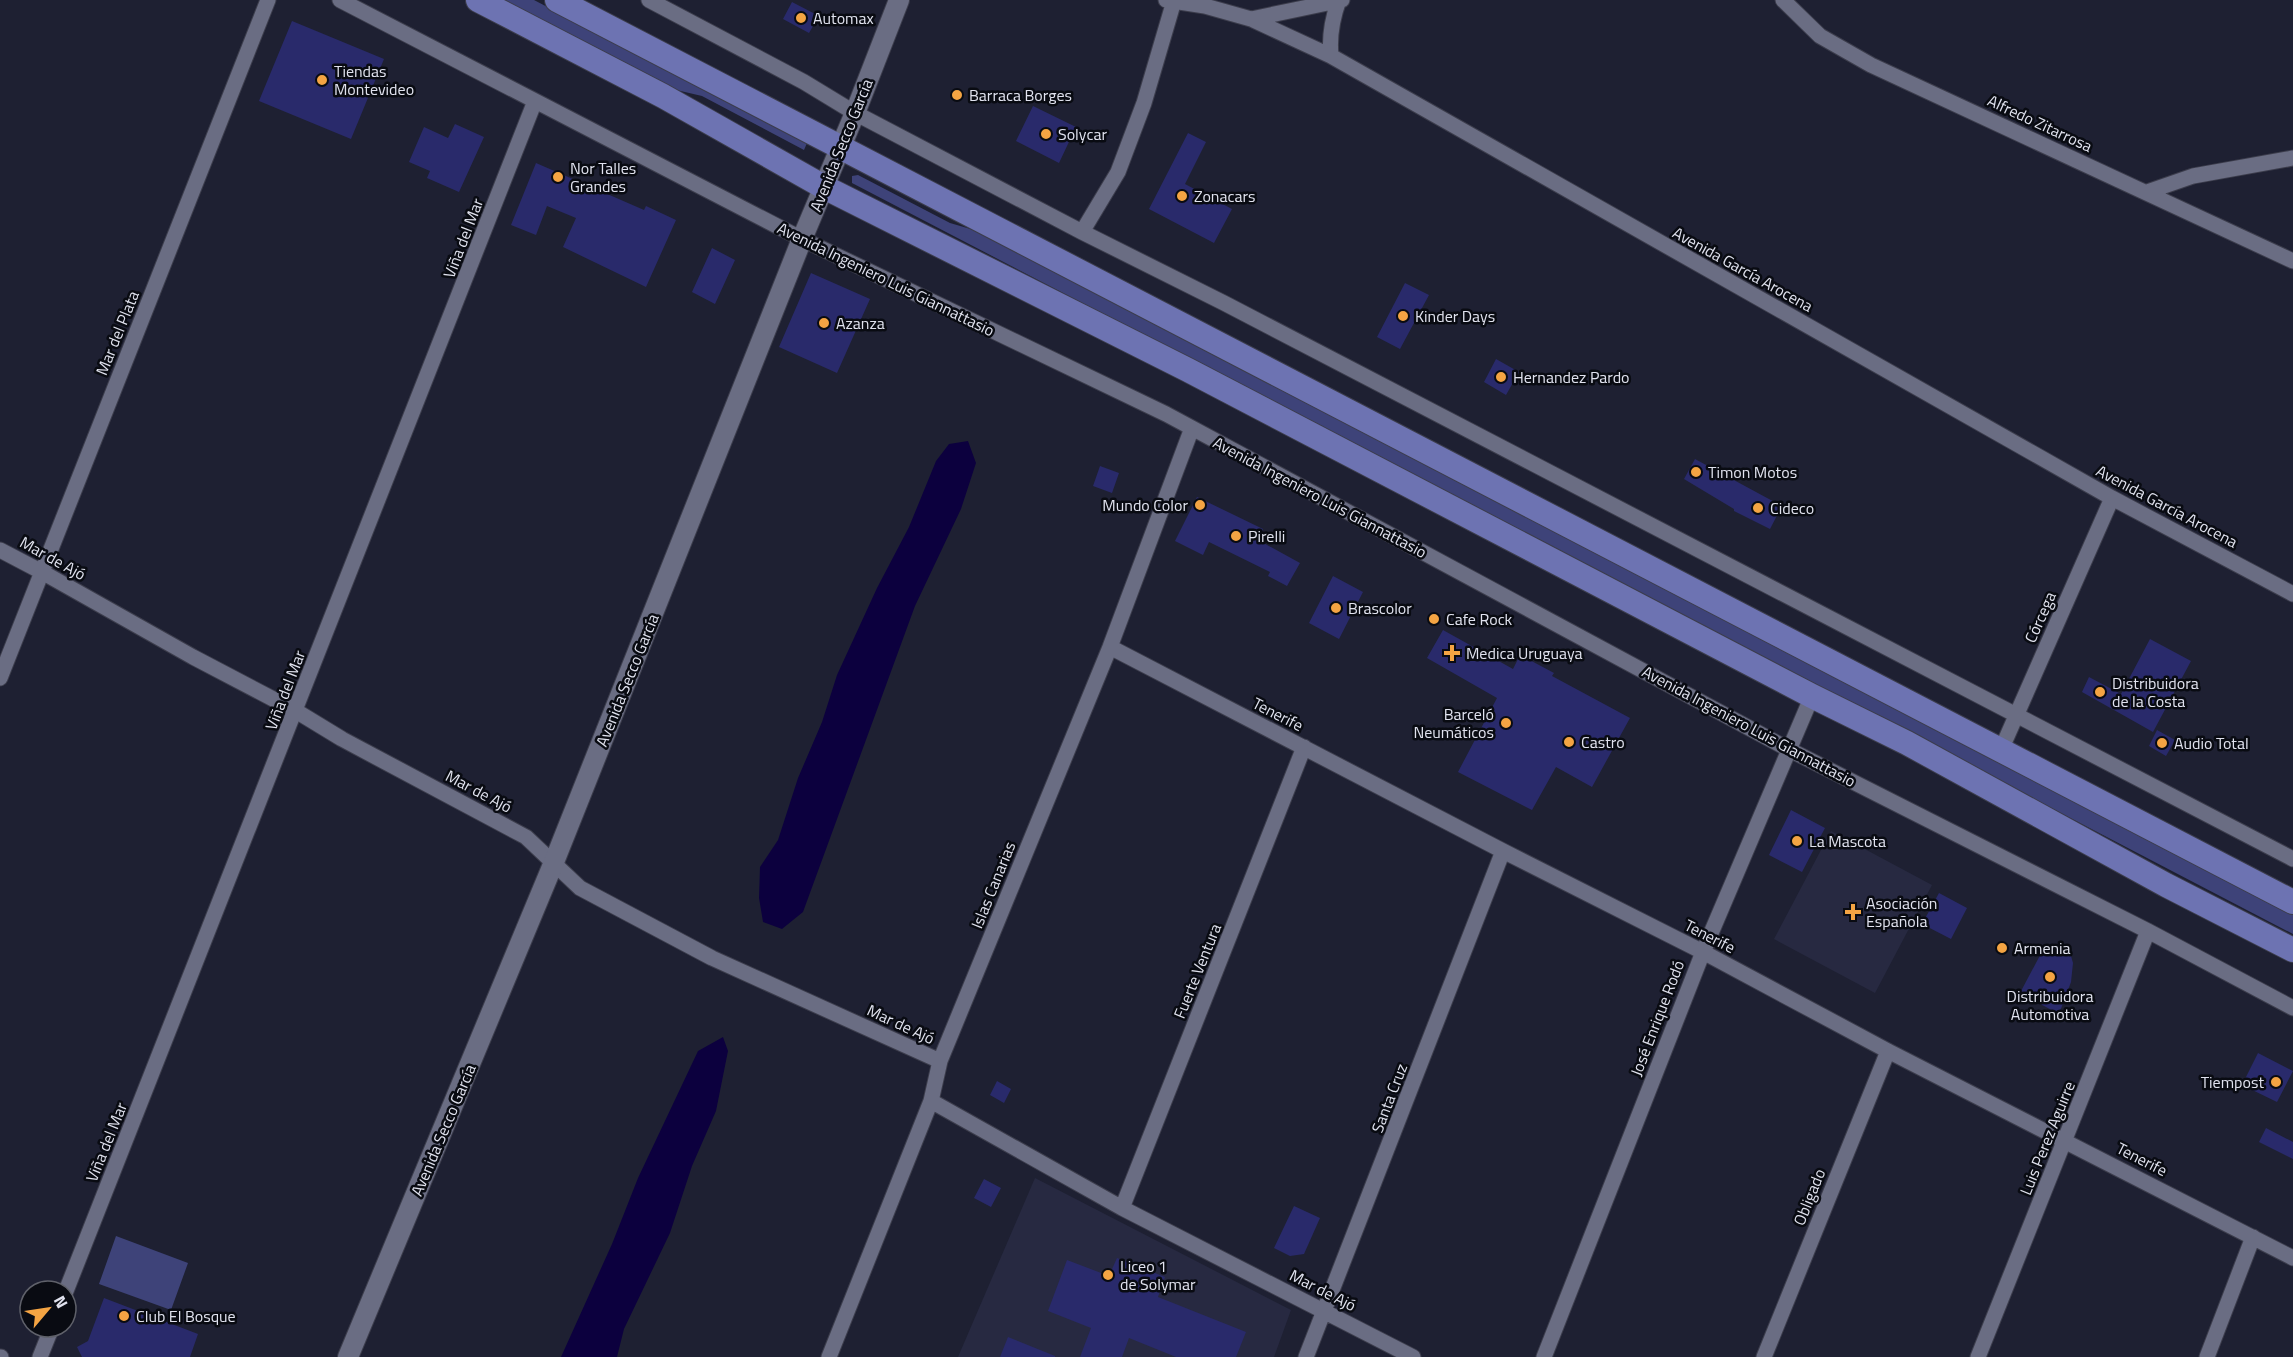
<svg xmlns="http://www.w3.org/2000/svg" width="2293" height="1357" font-family="'Titillium Web',sans-serif">
<style>
.built{fill:#272941}
.green{fill:#3e4379}
.water{fill:#0c003e}
.building{fill:#292a6b}
.lines{fill:none;stroke-linecap:round;stroke-linejoin:round}
.minor-casing{stroke:#3c3d4c;stroke-width:17}
.tertiary-casing{stroke:#3c3d4c;stroke-width:22}
.primary-casing{stroke:#3c3d4c;stroke-width:26}
.minor{stroke:#6a6d83;stroke-width:15}
.tertiary{stroke:#6a6d83;stroke-width:20}
.primary{stroke:#6d73b2;stroke-width:24}
.poi-dot{fill:#f4a443;stroke:#090b12;stroke-width:2}
.labels{text-anchor:middle;dominant-baseline:central;stroke-width:5;stroke-linejoin:round;paint-order:stroke}
.poi-label{font-size:16px;fill:#e1e3ef;stroke:#090b12;text-anchor:start}
.street-label{font-size:16px;fill:#e1e3ef;stroke:#090b12}
</style>
<rect width="100%" height="100%" fill="#1e2032"/>
<path class="built" d="M1831,831L1932,885L1875,993L1774,939Z
M1035,1178L1291,1310L1274,1357H958Z"/>
<path class="green" d="M499,0H534L807,143L804,150L702,96L672,89Z
M858,175L950,223L991,235L2293,915V934L852,183V176Z
M116,1236L188,1263L171,1310L99,1284Z"/>
<path class="water" d="M968,441L976,463L961,509L915,606L803,912L782,929L763,922L759,898L760,867L778,840L798,778L822,722L837,675L877,588L909,527L936,461L949,444Z
M723,1037L728,1051L716,1111L692,1166L670,1233L624,1329L617,1357H561L612,1244L638,1178L698,1051Z"/>
<path class="building" d="M792,2L819,16L809,33L783,19Z
M292,21L384,59L351,139L259,101Z
M1033,106L1076,127L1059,163L1016,141Z
M455,124L484,137L459,192L427,178L430,171L409,162L424,127L448,138Z
M1188,133L1206,142L1185,184L1232,209L1214,243L1149,209Z
M536,163L644,210L646,206L676,220L646,287L563,247L576,218L547,206L536,235L511,225Z
M712,248L735,260L715,304L692,292Z
M811,273L870,299L837,373L779,347Z
M1405,283L1429,295L1400,349L1377,337Z
M1496,359L1519,372L1506,395L1484,382Z
M1695,459L1782,506L1770,529L1734,511V509L1684,479Z
M1100,466L1119,473L1112,493L1093,486Z
M1197,497L1263,529L1258,540L1300,563L1287,586L1268,576L1270,572L1209,542L1203,555L1175,541Z
M1333,576L1363,592L1339,639L1309,623Z
M1443,630L1513,669L1520,655L1554,673L1552,676L1630,718L1592,787L1556,767L1532,810L1458,772L1497,698L1427,658Z
M2150,639L2191,661L2153,732L2082,692L2089,677L2121,694Z
M2157,730L2175,740L2166,756L2149,746Z
M1791,810L1825,828L1802,872L1769,855Z
M1939,893L1967,908L1951,939L1922,924Z
M2046,944L2071,956L2073,963L2071,982L2059,1014L2020,993Z
M2258,1053L2293,1071L2277,1102L2242,1085Z
M997,1081L1011,1089L1004,1103L990,1095Z
M2266,1128L2293,1142V1159L2259,1142Z
M984,1179L1001,1188L991,1207L974,1198Z
M1294,1206L1320,1218L1304,1254L1290,1256L1274,1248Z
M1117,1258L1165,1277L1158,1297L1246,1332L1236,1357H1176L1129,1338L1122,1357H1080L1091,1328L1048,1311L1067,1260L1109,1276Z
M104,1298L198,1334L190,1357H82L77,1347L88,1341Z
M1008,1337L1055,1356V1357H1000Z"/>
<g class="lines">
<g class="minor-casing">
<path id="minor" d="M340,0L802,239L1166,414L1790,750L2148,931L2293,1008
M649,0L804,82L855,113L1082,232L1224,303L2293,859
M1166,0L1205,6L1251,19L1331,56L2112,498L2293,594
M1783,0L1820,36L1871,65L2293,261
M1251,19L1342,0
M1331,56C1329,36 1332,19 1339,0
M2147,192L2193,176L2293,158
M1082,232L1118,172L1144,103L1174,1
M0,550L42,572L193,657L296,711L342,739L526,837L580,888L712,958L940,1061
M1110,647L1503,851L1703,952L1888,1051L2293,1258
M0,678L268,0
M2001,750L2112,498
M931,1101L1122,1208L1413,1357
M1122,1208L1304,747
M66,1291L535,101
M0,1357H1
M40,1357L52,1327
M829,1357L931,1101L940,1061L1110,647L1192,428
M1306,1357L1503,851
M1544,1357L1703,952L1812,696
M1764,1357L1888,1051
M1978,1357L2148,931
M2207,1357L2253,1237"/>
</g>
<g class="tertiary-casing">
<path id="tertiary" d="M348,1357L554,862L802,239L855,113L899,0"/>
</g>
<g class="primary-casing">
<path id="primary" d="M478,0L663,96L824,187L1188,370L1812,696L1907,743L2166,885L2293,950
M557,0L2293,902"/>
</g>
<use href="#minor" class="minor"/>
<use href="#tertiary" class="tertiary"/>
<use href="#primary" class="primary"/>
</g>
<g class="poi-dot">
<circle cx="801" cy="18" r="6"/>
<circle cx="322" cy="80" r="6"/>
<circle cx="957" cy="95" r="6"/>
<circle cx="1046" cy="134" r="6"/>
<circle cx="558" cy="177" r="6"/>
<circle cx="1182" cy="196" r="6"/>
<circle cx="1403" cy="316" r="6"/>
<circle cx="824" cy="323" r="6"/>
<circle cx="1501" cy="377" r="6"/>
<circle cx="1696" cy="472" r="6"/>
<circle cx="1200" cy="505" r="6"/>
<circle cx="1758" cy="508" r="6"/>
<circle cx="1236" cy="536" r="6"/>
<circle cx="1336" cy="608" r="6"/>
<circle cx="1434" cy="619" r="6"/>
<path d="M1449 644h6v6h6v6h-6v6h-6v-6h-6v-6h6z"/>
<circle cx="2100" cy="692" r="6"/>
<circle cx="1506" cy="723" r="6"/>
<circle cx="1569" cy="742" r="6"/>
<circle cx="2162" cy="743" r="6"/>
<circle cx="1797" cy="841" r="6"/>
<path d="M1850 903h6v6h6v6h-6v6h-6v-6h-6v-6h6z"/>
<circle cx="2002" cy="948" r="6"/>
<circle cx="2050" cy="977" r="6"/>
<circle cx="2276" cy="1082" r="6"/>
<circle cx="1108" cy="1275" r="6"/>
<circle cx="124" cy="1316" r="6"/>
</g>
<g class="labels">
<g class="poi-label">
<text x="813" y="18">Automax</text>
<text x="334" y="71">Tiendas<tspan x="334" dy="18">Montevideo</tspan></text>
<text x="969" y="95">Barraca Borges</text>
<text x="1058" y="134">Solycar</text>
<text x="570" y="168">Nor Talles<tspan x="570" dy="18">Grandes</tspan></text>
<text x="1194" y="196">Zonacars</text>
<text x="1415" y="316">Kinder Days</text>
<text x="836" y="323">Azanza</text>
<text x="1513" y="377">Hernandez Pardo</text>
<text x="1708" y="472">Timon Motos</text>
<text x="1188" y="505" text-anchor="end">Mundo Color</text>
<text x="1770" y="508">Cideco</text>
<text x="1248" y="536">Pirelli</text>
<text x="1348" y="608">Brascolor</text>
<text x="1446" y="619">Cafe Rock</text>
<text x="1466" y="653">Medica Uruguaya</text>
<text x="2112" y="683">Distribuidora<tspan x="2112" dy="18">de la Costa</tspan></text>
<text x="1494" y="714" text-anchor="end">Barceló<tspan x="1494" dy="18">Neumáticos</tspan></text>
<text x="1581" y="742">Castro</text>
<text x="2174" y="743">Audio Total</text>
<text x="1809" y="841">La Mascota</text>
<text x="1866" y="903">Asociación<tspan x="1866" dy="18">Española</tspan></text>
<text x="2014" y="948">Armenia</text>
<text x="2050" y="996" text-anchor="middle">Distribuidora<tspan x="2050" dy="18">Automotiva</tspan></text>
<text x="2264" y="1082" text-anchor="end">Tiempost</text>
<text x="1120" y="1266">Liceo 1<tspan x="1120" dy="18">de Solymar</tspan></text>
<text x="136" y="1316">Club El Bosque</text>
</g>
<g class="street-label">
<text transform="translate(2040 123) rotate(25)">Alfredo Zitarrosa</text>
<text transform="translate(841 145) rotate(-68)">Avenida Secco García</text>
<text transform="translate(463 238) rotate(-69)">Viña del Mar</text>
<text transform="translate(1743 269) rotate(29)">Avenida García Arocena</text>
<text transform="translate(886 279) rotate(26)">Avenida Ingeniero Luis Giannattasio</text>
<text transform="translate(117 333) rotate(-68)">Mar del Plata</text>
<text transform="translate(1320 497) rotate(28)">Avenida Ingeniero Luis Giannattasio</text>
<text transform="translate(2167 506) rotate(28)">Avenida García Arocena</text>
<text transform="translate(53 558) rotate(29)">Mar de Ajó</text>
<text transform="translate(2040 617) rotate(-66)">Córcega</text>
<text transform="translate(627 680) rotate(-68)">Avenida Secco García</text>
<text transform="translate(285 690) rotate(-69)">Viña del Mar</text>
<text transform="translate(1278 714) rotate(27)">Tenerife</text>
<text transform="translate(1749 726) rotate(28)">Avenida Ingeniero Luis Giannattasio</text>
<text transform="translate(479 791) rotate(28)">Mar de Ajó</text>
<text transform="translate(993 885) rotate(-68)">Islas Canarias</text>
<text transform="translate(1710 936) rotate(27)">Tenerife</text>
<text transform="translate(1197 971) rotate(-68)">Fuerte Ventura</text>
<text transform="translate(1657 1018) rotate(-69)">José Enrique Rodó</text>
<text transform="translate(901 1024) rotate(25)">Mar de Ajó</text>
<text transform="translate(1389 1098) rotate(-69)">Santa Cruz</text>
<text transform="translate(443 1130) rotate(-67)">Avenida Secco García</text>
<text transform="translate(2047 1138) rotate(-68)">Luis Perez Aguirre</text>
<text transform="translate(106 1142) rotate(-68)">Viña del Mar</text>
<text transform="translate(2142 1159) rotate(27)">Tenerife</text>
<text transform="translate(1809 1197) rotate(-68)">Obligado</text>
<text transform="translate(1323 1290) rotate(27)">Mar de Ajó</text>
</g>
</g>
<g transform="translate(48 1309) rotate(61)"><circle r="28" fill="#090b12" stroke="#5f616a" stroke-width="1.5"/>
<path d="M0-4.5L10 22L0 15L-10 22Z" fill="#f4a443"/>
<text y="-9" font-size="16" font-weight="bold" text-anchor="middle" fill="#e1e3ef">N</text>
</g>
</svg>
